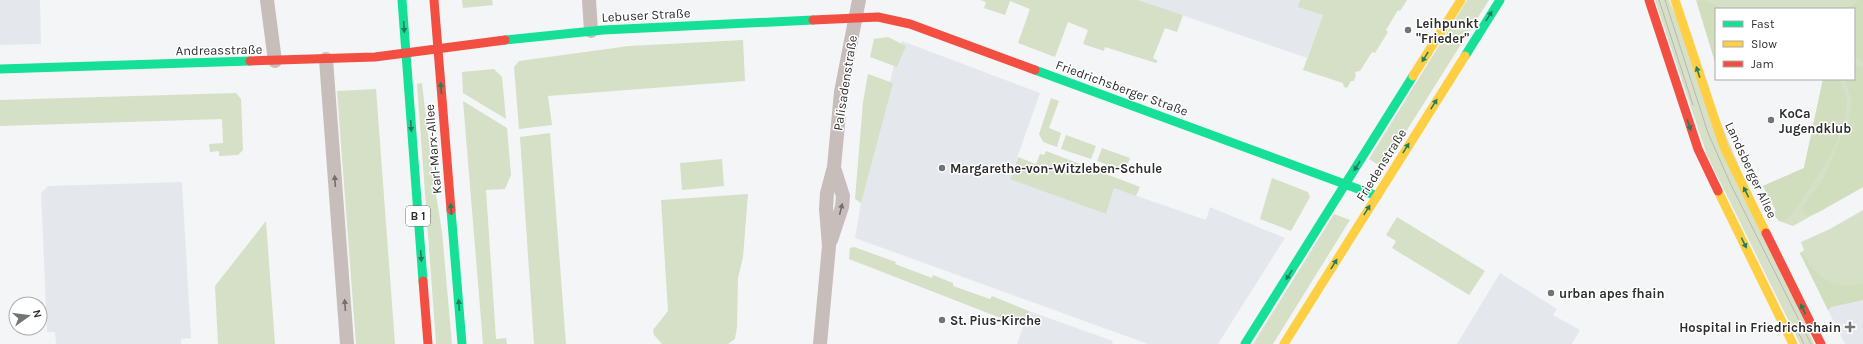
<svg xmlns="http://www.w3.org/2000/svg" width="1863" height="344" font-family="Karla,sans-serif">
<style>
.built{fill:#e4e8ed}
.green{fill:#d6e0c7}
.forest{fill:#d1debd}
.lines{fill:none;stroke-linecap:round;stroke-linejoin:round}
.street{stroke:#c7bebc;stroke-width:14}
.fast{stroke:#16e098;stroke-width:9}
.slow{stroke:#ffcf43;stroke-width:9}
.jam{stroke:#f24e42;stroke-width:9}
.tram{stroke:#bab5b5;stroke-width:1}
.oneway{fill:#237e5e}
.oneway2{fill:#736f6e}
.poi-dot{fill:#737475;stroke:#fff;stroke-width:1.5}
.labels{text-anchor:middle;dominant-baseline:central;stroke-width:3;stroke-linejoin:round;paint-order:stroke}
.shield{fill:#fff;stroke:#6d6d6d;stroke-width:1}
.shield-label{font-size:12px;font-weight:bold;fill:#2e2e2f}
.street-label{font-size:13px;fill:#2e2e2f;stroke:#fff}
.poi-label{font-size:13px;font-weight:bold;fill:#2e2e2f;stroke:#fff;text-anchor:start}
</style>
<rect width="100%" height="100%" fill="#f4f5f6"/>
<path class="built" d="M0,0H40L41,44L0,45Z
M1138,0H1343L1323,15L1307,58Z
M902,41L1040,93L1010,178L1106,214L1114,188L1206,220L1210,207L1285,238L1218,344H1148L855,238L861,203L894,65Z
M182,182L191,338L181,339V344H56L55,332H47L41,193L48,186Z
M1500,273L1557,309L1553,315L1580,330L1572,344H1457Z
M1863,300V344H1845L1828,310L1831,307Z
M1029,311L1113,341L1112,344H1017Z"/>
<path class="green" d="M462,0H492L493,5L463,8Z
M980,0H1138L1183,15L1177,32L1165,28L1153,58L1158,61L1156,63L1105,47L1104,51L1083,44L1088,30L1068,22L1055,57L1018,43L1030,9L1010,1L1005,15L984,8L986,2Z
M1300,0H1407L1400,11L1398,10L1386,30L1388,32L1375,53L1372,52L1360,71L1355,72L1356,75L1354,81H1351L1347,88L1344,87L1343,83L1303,70L1323,15L1298,7Z
M1467,0H1489L1383,168L1369,159Z
M1655,0H1669L1814,344H1800L1707,155Z
M1696,0H1863V187L1793,226L1779,221L1773,213L1776,211L1763,186L1804,168L1823,79H1854V9H1716L1715,62Z
M888,37L906,46L897,67L870,57L874,39Z
M743,40L745,81L548,96L552,125L519,129L514,67L519,61L629,46Z
M494,69L502,77L506,119L463,93L462,72Z
M868,74L893,83L861,203L855,199L863,102Z
M422,83L432,169L442,232L452,344H436L417,84Z
M376,89L395,344H356L337,91Z
M236,93L241,99L243,150L238,155L219,156V151L210,152L209,144L223,143L222,119L0,126V100Z
M1051,98L1059,101L1049,128L1061,133L1057,147L1043,142L1039,134Z
M463,101L507,128L511,175L505,189L486,190L496,339L506,338L507,344H483Z
M550,133L566,344H534L520,137Z
M1066,135L1096,146L1091,159L1061,149Z
M1102,148L1130,158L1125,171L1097,161Z
M1046,151L1140,187L1136,196L1114,188L1106,214L1010,179L1018,157L1036,164L1040,154L1044,155Z
M722,159L724,186L682,190L680,163Z
M1272,178L1308,192L1310,197L1291,231L1260,219Z
M748,194L743,257L738,278L737,327L735,339L728,344H662L654,335L653,330L668,311L661,200Z
M1863,210V300L1831,307L1828,310L1800,253L1804,250L1801,242L1830,229Z
M1334,214L1350,220L1273,344H1253Z
M1397,217L1485,271L1469,295L1392,248L1396,241L1386,235Z
M266,221L275,344H218L215,286Z
M854,247L896,262L895,264L932,278L933,275L953,283V286L990,299L992,296L1029,311L1024,327L849,259L850,248Z"/>
<path class="forest" d="M1703,0L1725,9H1716L1715,62L1697,2Z
M1859,0H1863V61L1854,57V9H1848Z
M1854,64L1863,68V187L1819,212L1808,216L1805,214L1803,207L1824,177L1848,121L1852,102L1845,79H1854Z
M1823,79H1839C1843,86 1847,94 1847,102C1846,142 1811,186 1790,217L1785,221H1779L1773,213L1776,211L1763,186L1804,168Z
M1802,252C1816,277 1833,290 1863,283V300L1831,307L1828,310L1800,253Z"/>
<g class="lines">
<path class="street" d="M267,0L275,61
M589,0L591,31
M326,59L347,344
M831,240L842,207L843,196L834,168
M820,344L829,246L826,209L827,193L834,167L841,92L859,0"/>
<path class="fast" d="M402,0L423,281
M505,40L603,30L813,20
M1465,56L1500,0
M0,69L250,61
M1035,70L1377,196
M451,210L462,344
M1245,344L1413,76"/>
<path class="slow" d="M1675,0L1724,147L1766,233
M1413,76L1461,0
M1718,191L1793,344
M1284,344L1465,56"/>
<path class="jam" d="M434,0L451,210
M1649,0L1698,149L1718,191
M813,20L878,17L910,24L1035,70
M250,61L375,57L505,40
M1766,233L1821,344
M423,281L428,344"/>
<path class="tram" d="M1659,0L1693,105
M1665,0L1708,133L1731,185L1811,344
M1797,330L1804,344"/>
</g>
<defs><path id="oneway-solid" d="M-6-.8H1V-3.2L6.5 0L1 3.2V.8H-6Z"/></defs>
<g class="oneway">
<use href="#oneway-solid" transform="translate(1489 16) rotate(-58)"/>
<use href="#oneway-solid" transform="translate(404 27) rotate(86)"/>
<use href="#oneway-solid" transform="translate(1425 57) rotate(122)"/>
<use href="#oneway-solid" transform="translate(1698 72) rotate(-108)"/>
<use href="#oneway-solid" transform="translate(441 88) rotate(-95)"/>
<use href="#oneway-solid" transform="translate(1434 104) rotate(-58)"/>
<use href="#oneway-solid" transform="translate(1689 125) rotate(71)"/>
<use href="#oneway-solid" transform="translate(411 126) rotate(86)"/>
<use href="#oneway-solid" transform="translate(1406 148) rotate(-58)"/>
<use href="#oneway-solid" transform="translate(1357 166) rotate(122)"/>
<use href="#oneway-solid" transform="translate(1746 192) rotate(-116)"/>
<use href="#oneway-solid" transform="translate(451 209) rotate(-95)"/>
<use href="#oneway-solid" transform="translate(1367 210) rotate(-58)"/>
<use href="#oneway-solid" transform="translate(1744 243) rotate(64)"/>
<use href="#oneway-solid" transform="translate(421 256) rotate(86)"/>
<use href="#oneway-solid" transform="translate(1334 264) rotate(-58)"/>
<use href="#oneway-solid" transform="translate(1289 275) rotate(122)"/>
<use href="#oneway-solid" transform="translate(459 305) rotate(-94)"/>
<use href="#oneway-solid" transform="translate(1803 309) rotate(-116)"/>
</g>
<g class="oneway2">
<use href="#oneway-solid" transform="translate(335 181) rotate(-94)"/>
<use href="#oneway-solid" transform="translate(841 209) rotate(-76)"/>
<use href="#oneway-solid" transform="translate(345 305) rotate(-94)"/>
</g>
<g class="poi-dot">
<circle cx="1408" cy="30" r="4"/>
<circle cx="1771" cy="120" r="4"/>
<circle cx="942" cy="168" r="4"/>
<circle cx="1551" cy="293" r="4"/>
<circle cx="942" cy="320" r="4"/>
<path d="M1848 321h4v4h4v4h-4v4h-4v-4h-4v-4h4z"/>
</g>
<g class="labels">
<rect class="shield" x="406" y="206" width="24" height="20" rx="3"/>
<g class="shield-label">
<text x="418" y="216">B 1</text>
</g>
<g class="street-label">
<text transform="translate(646 15) rotate(-3)">Lebuser Straße</text>
<text transform="translate(219 50) rotate(-1)">Andreasstraße</text>
<text transform="translate(845 83) rotate(-81)">Palisadenstraße</text>
<text transform="translate(1122 88) rotate(20)">Friedrichsberger Straße</text>
<text transform="translate(433 149) rotate(-95)">Karl-Marx-Allee</text>
<text transform="translate(1381 165) rotate(-58)">Friedenstraße</text>
<text transform="translate(1751 170) rotate(65)">Landsberger Allee</text>
</g>
<g class="poi-label">
<text x="1416" y="23">Leihpunkt<tspan x="1416" dy="15">"Frieder"</tspan></text>
<text x="1779" y="113">KoCa<tspan x="1779" dy="15">Jugendklub</tspan></text>
<text x="950" y="168">Margarethe-von-Witzleben-Schule</text>
<text x="1559" y="293">urban apes fhain</text>
<text x="950" y="320">St. Pius-Kirche</text>
<text x="1841" y="327" text-anchor="end">Hospital in Friedrichshain</text>
</g>
</g>
<rect x="1715" y="8" width="140" height="72" fill="#ffffff" stroke="#ababac"/>
<rect x="1723" y="21" width="20" height="6" fill="#16e098" stroke="#ababac"/>
<text x="1751" y="28" font-size="12" fill="#2e2e2f">Fast</text>
<rect x="1723" y="41" width="20" height="6" fill="#ffcf43" stroke="#ababac"/>
<text x="1751" y="48" font-size="12" fill="#2e2e2f">Slow</text>
<rect x="1723" y="61" width="20" height="6" fill="#f24e42" stroke="#ababac"/>
<text x="1751" y="68" font-size="12" fill="#2e2e2f">Jam</text>
<g transform="translate(28 316) rotate(76)"><circle r="19" fill="#ffffff" stroke="#ababac"/>
<path d="M0-3L7 15L0 10L-7 15Z" fill="#737475"/>
<text y="-6" font-size="11" font-weight="bold" text-anchor="middle" fill="#2e2e2f">N</text>
</g>
</svg>
